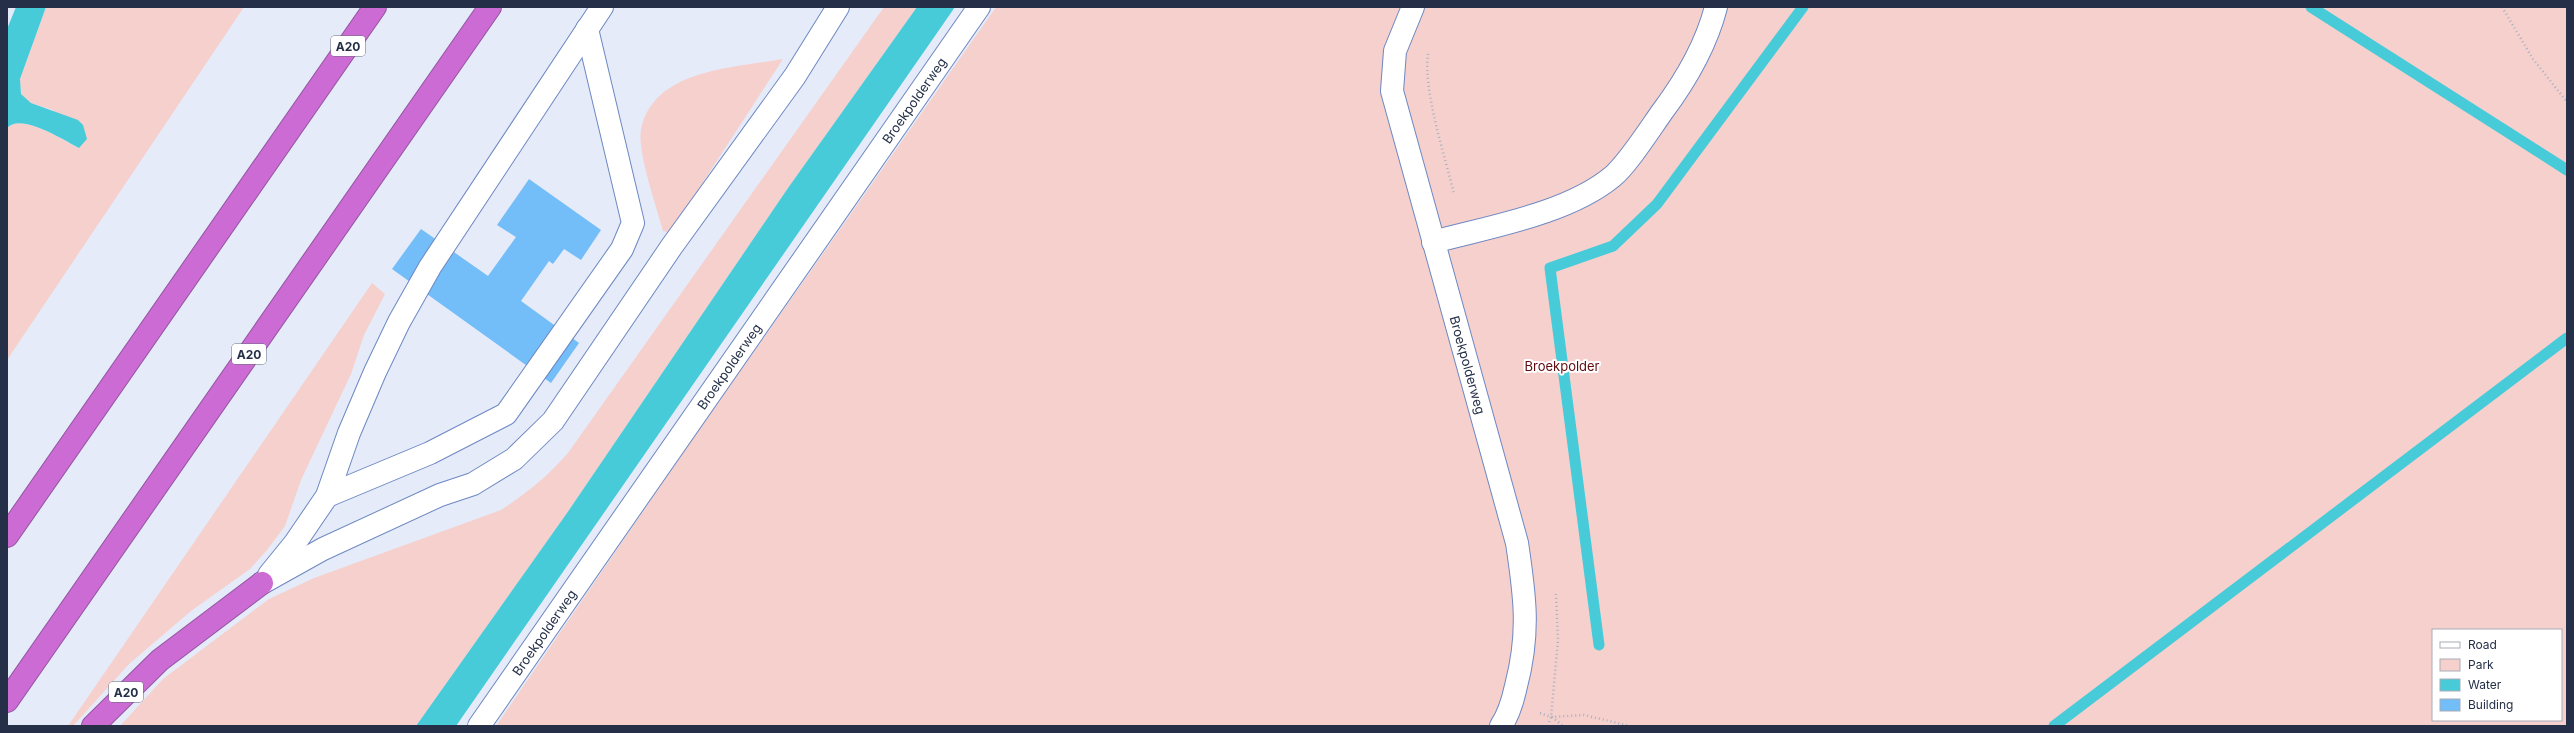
<svg xmlns="http://www.w3.org/2000/svg" width="2574" height="733" font-family="Inter,sans-serif">
<style>
.green{fill:#f5d0cd;fill-rule:evenodd}
.water{fill:#47cbd9}
.lines{fill:none;stroke-linecap:round;stroke-linejoin:round}
.stream{stroke:#47cbd9;stroke-width:11}
.building{fill:#73bdf9}
.minor-casing{stroke:#6d88c2;stroke-width:24}
.highway-casing{stroke:#9256a2;stroke-width:24}
.path{stroke:#a8b0c0;stroke-width:2.5;stroke-dasharray:1 3;stroke-linecap:butt}
.minor{stroke:#fff;stroke-width:22}
.highway{stroke:#cc6bd3;stroke-width:22}
.labels{text-anchor:middle;dominant-baseline:central;stroke-width:4;stroke-linejoin:round;paint-order:stroke}
.shield{fill:#fff;stroke:#666e7f;stroke-width:1}
.shield-label{font-size:12px;font-weight:bold;fill:#253048}
.street-label{font-size:13px;fill:#253048;stroke:#fff}
.park-label{font-size:13px;fill:#5f0b10;stroke:#fff}
</style>
<rect width="100%" height="100%" fill="#e5ebf8"/>
<path class="green" d="M46,7H244L7,360V128C20,112 64,140 78,148L53,110L31,103L21,94L20,79Z
M884,7H917L788,188L567,513L416,726H120L163,679L269,599L314,578L501,510C527,493 548,476 568,453Z
M996,7H2567V726H496L688,446ZM2433,630H2561V720H2433Z
M783,59L670,233L663,231C657,208 637,152 641,130C653,69 734,68 783,59Z
M372,283L385,294L364,335L351,374L301,480L285,526L267,550L250,569L191,611L129,664L73,726H68Z"/>
<path class="water" d="M16,7H46L20,79L21,94L31,103L78,120L83,125L87,139L79,148C64,140 20,112 7,128V29Z
M917,7H955L456,726H416L567,513L788,188Z"/>
<g class="lines">
<path class="stream" d="M2311,7L2567,170
M1599,645L1550,268L1613,246L1657,204L1803,7
M2054,726L2567,338"/>
</g>
<path class="building" d="M529,179L601,230L581,260L564,249L553,264L549,261L521,301L579,343L551,383L392,269L421,229L488,276L516,237L497,225Z"/>
<g class="lines">
<g class="minor-casing">
<g id="minor">
<path id="s1" d="M1413,7L1395,51L1392,91L1517,543C1525,596 1530,633 1516,686C1513,700 1509,714 1501,726"/>
<path d="M1433,242C1488,227 1567,214 1612,177C1627,165 1650,129 1662,112C1686,80 1706,46 1716,7"/>
<path d="M327,496L430,453L506,414L622,249L633,223L587,29"/>
<path d="M269,575L295,543L327,496L349,433L375,372L399,322L430,267L602,7"/>
<path d="M262,583L323,549L440,495L473,484L514,459L553,421L672,246L795,76L838,7"/>
<path id="s2" d="M479,726L979,7"/>
</g>
</g>
<g class="highway-casing">
<path id="highway" d="M7,536L375,7
M7,701L490,7
M93,726L160,660L262,583"/>
</g>
<path class="path" d="M2502,7L2533,59L2567,102
M1428,54C1423,91 1445,156 1454,194
M1540,713L1551,717L1584,715L1630,726
M1552,717L1563,726
M1548,726L1551,717L1558,640L1556,594"/>
<use href="#minor" class="minor"/>
<use href="#highway" class="highway"/>
</g>
<g class="labels">
<g class="shield">
<rect x="331" y="36" width="34" height="20" rx="3"/>
<rect x="232" y="344" width="34" height="20" rx="3"/>
<rect x="109" y="682" width="34" height="20" rx="3"/>
</g>
<g class="shield-label">
<text x="348" y="46">A20</text>
<text x="249" y="354">A20</text>
<text x="126" y="692">A20</text>
</g>
<g class="street-label">
<text stroke="none"><textPath href="#s2" startOffset="762">Broekpolderweg</textPath></text>
<text stroke="none"><textPath href="#s1" startOffset="372">Broekpolderweg</textPath></text>
<text stroke="none"><textPath href="#s2" startOffset="438">Broekpolderweg</textPath></text>
<text stroke="none"><textPath href="#s2" startOffset="114">Broekpolderweg</textPath></text>
</g>
<g class="park-label">
<text x="1562" y="366">Broekpolder</text>
</g>
</g>
<rect width="2574" height="733" fill="none" stroke="#253048" stroke-width="16"/>
<rect x="2432" y="629" width="130" height="92" fill="#ffffff" stroke="#a8acb6"/>
<rect x="2440" y="642" width="20" height="6" fill="#ffffff" stroke="#a8acb6"/>
<text x="2468" y="649" font-size="12" fill="#253048">Road</text>
<rect x="2440" y="659" width="20" height="12" fill="#f5d0cd" stroke="#a8acb6"/>
<text x="2468" y="669" font-size="12" fill="#253048">Park</text>
<rect x="2440" y="679" width="20" height="12" fill="#47cbd9" stroke="#a8acb6"/>
<text x="2468" y="689" font-size="12" fill="#253048">Water</text>
<rect x="2440" y="699" width="20" height="12" fill="#73bdf9" stroke="#a8acb6"/>
<text x="2468" y="709" font-size="12" fill="#253048">Building</text>
</svg>
